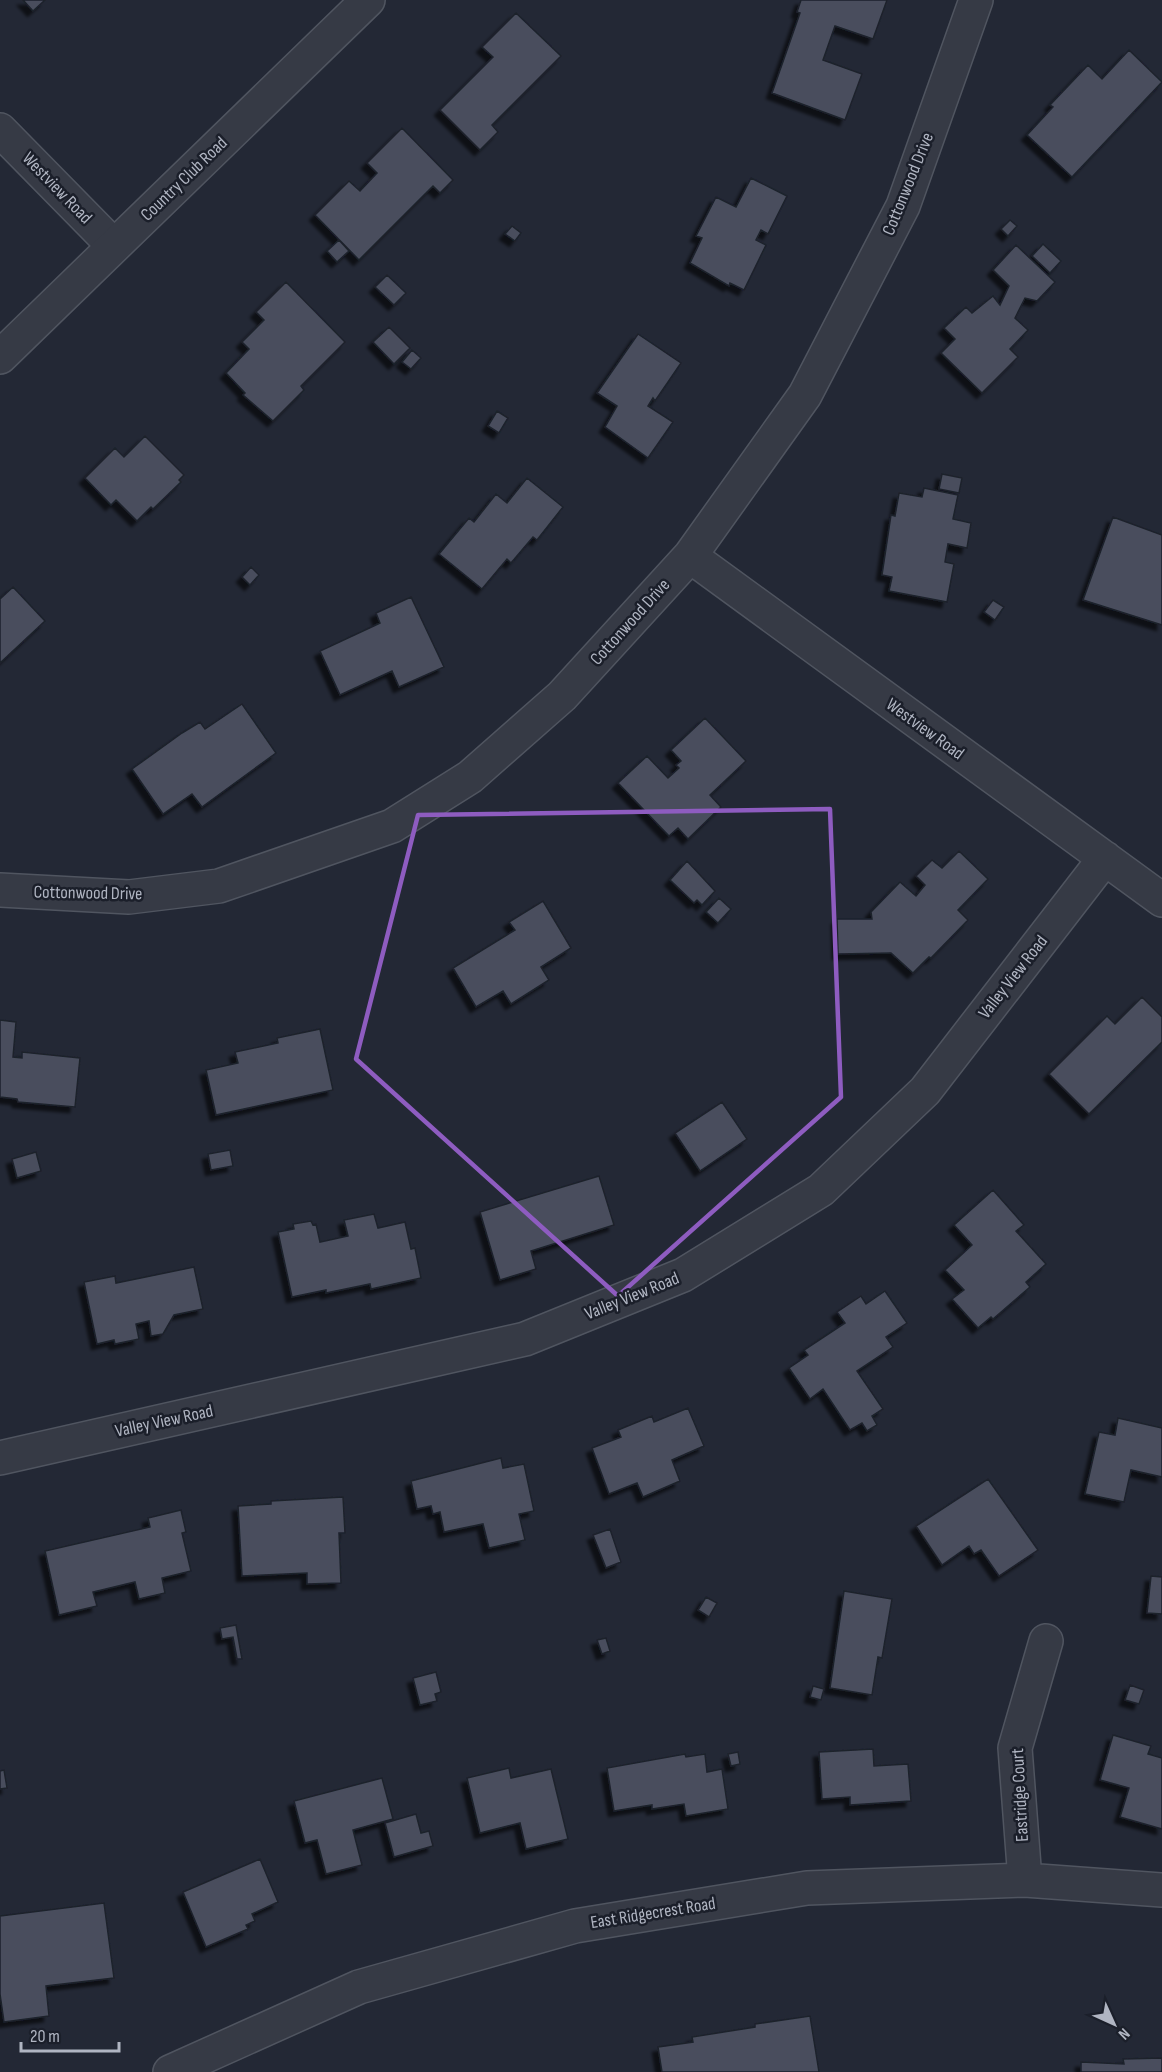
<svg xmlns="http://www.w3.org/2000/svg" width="1162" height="2072" font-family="'Sofia Sans Condensed',sans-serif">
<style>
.building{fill:#484e5d;stroke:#1d212c;stroke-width:1.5;filter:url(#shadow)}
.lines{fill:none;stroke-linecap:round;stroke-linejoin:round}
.minor-casing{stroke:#505560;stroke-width:36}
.tertiary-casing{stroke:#505560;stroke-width:36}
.minor{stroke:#363a45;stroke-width:33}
.tertiary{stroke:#363a45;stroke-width:33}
.marked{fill:none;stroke:#8e5cc0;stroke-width:4.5;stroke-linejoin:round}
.labels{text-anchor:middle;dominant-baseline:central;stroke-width:5;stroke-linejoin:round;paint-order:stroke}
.street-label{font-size:18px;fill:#b0b5c2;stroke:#1b1f2a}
</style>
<defs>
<filter id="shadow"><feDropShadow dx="-5.5" dy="5.5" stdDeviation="1.5" flood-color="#0009"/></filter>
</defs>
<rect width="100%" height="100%" fill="#232835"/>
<path class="building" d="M23,0H45L33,11Z
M801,0H887L873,39L835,26L823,60L862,74L845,120L772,93L800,13L797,12Z
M516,13L561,56L492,125L498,132L480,150L440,110L493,57L482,47Z
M1129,50L1162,82L1072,177L1027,135L1053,107L1050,105L1088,65L1102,79Z
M402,128L453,180L440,193L433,186L359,260L315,215L349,181L360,191L377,173L367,163Z
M751,178L787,196L768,234L761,230L756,240L766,245L744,290L730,283L729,286L690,263L702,238L696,236L716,197L736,207Z
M1010,220L1017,226L1008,236L1001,229Z
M512,226L521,233L515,241L505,234Z
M339,240L349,251L337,262L327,251Z
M1043,244L1061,261L1050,273L1032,256Z
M1016,245L1055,282L1037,301L1025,298L1015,318L1028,330L1010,349L1018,357L982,393L941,353L955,339L944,328L966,307L972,313L993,296L1000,305L1009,286L993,270Z
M387,275L406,293L394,305L375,287Z
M286,282L345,342L301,386L304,390L273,421L243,395L245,393L226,373L249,349L242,342L264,320L256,312Z
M389,327L410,348L394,364L373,342Z
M638,334L681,363L655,401L653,398L648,406L673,422L648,458L605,427L617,406L597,393Z
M412,350L421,358L411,369L402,362Z
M497,411L508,418L499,433L488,426Z
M145,436L184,475L179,480L181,482L153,509L151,507L137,521L116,500L111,505L85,478L115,448L124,457Z
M942,474L962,478L959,493L939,489Z
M527,478L563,507L537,540L533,537L511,563L507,559L482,589L439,554L469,518L474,522L496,494L507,503Z
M924,488L958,495L953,519L971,523L967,548L948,544L945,562L954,564L947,602L889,591L892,577L882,575L891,515L895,516L899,493L922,497Z
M1113,517L1162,535V625L1083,600Z
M251,567L259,575L250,585L242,577Z
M13,587L45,621L0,663V599Z
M411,597L444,667L399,687L392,671L340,695L320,651L380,623L376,613Z
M993,600L1004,607L995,620L984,612Z
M242,704L276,753L202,807L192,794L163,814L132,769L182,733L200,722L205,729Z
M705,718L746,761L710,795L721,807L688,839L678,828L669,836L618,783L647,756L668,778L679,768L676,765L681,761L671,750Z
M959,851L988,879L958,910L968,920L931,958L929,957L913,973L891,953L838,954L837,919H872L871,912L900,882L916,896L925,885L916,876L932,860L942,868Z
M687,861L715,891L702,905L697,900L694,903L670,880Z
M719,898L731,909L718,923L706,912Z
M543,901L571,948L541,967L549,980L511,1004L503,991L476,1007L453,968L515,930L509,922Z
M1142,997L1162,1017V1042L1089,1114L1049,1074L1107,1016L1115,1024Z
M0,1020L16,1022L13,1057L22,1058V1052L80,1058L75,1107L18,1102L17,1099L0,1097Z
M320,1029L333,1090L216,1115L206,1070L238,1063L235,1052L278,1043L277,1038Z
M722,1102L747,1139L700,1171L675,1133Z
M230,1150L233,1166L211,1170L208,1154Z
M36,1152L41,1171L17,1178L12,1159Z
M599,1176L614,1225L531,1251L536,1269L500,1280L480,1212Z
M993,1190L1024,1225L1016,1231L1046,1264L1026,1282L1030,1287L993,1319L991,1317L978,1328L952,1299L964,1290L945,1270L972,1245L954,1225Z
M374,1214L378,1228L405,1222L411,1249L415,1248L421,1278L371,1289L370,1284L326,1293V1290L292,1297L278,1232L294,1229L293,1224L311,1221L313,1225L316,1224L320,1242L348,1236L344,1220Z
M194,1267L203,1309L174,1315L163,1334L151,1336L149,1321L136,1324L139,1339L115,1344L114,1340L97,1344L84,1282L115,1276L116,1283Z
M885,1291L907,1323L886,1337L893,1347L857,1371L883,1409L872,1416L877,1425L867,1431L862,1423L850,1430L823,1389L810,1399L789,1368L808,1355L804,1350L845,1323L837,1312L861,1296L866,1304Z
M688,1408L704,1446L672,1460L680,1481L643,1497L637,1483L609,1494L592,1448L621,1437L618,1430L652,1416L654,1422Z
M1118,1418L1162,1428V1477L1131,1470L1124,1502L1085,1494L1099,1432L1115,1435Z
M501,1458L503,1468L524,1464L534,1511L519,1514L525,1540L489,1548L483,1524L444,1532L440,1512L433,1514L431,1506L417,1509L411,1481Z
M988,1479L1038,1550L999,1576L981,1550L974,1554L969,1546L942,1565L916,1526Z
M343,1497L345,1533H339L341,1583L307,1584V1573L242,1576L238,1506L271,1504V1501Z
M181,1510L186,1532L182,1533L191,1571L162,1578L165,1593L139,1599L135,1582L93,1592L97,1606L59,1615L45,1551L150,1527L148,1518Z
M610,1529L621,1562L606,1568L593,1535Z
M1151,1576L1162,1577V1614L1147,1613Z
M844,1591L892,1599L882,1658L878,1657L872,1695L830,1688Z
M706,1597L717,1603L709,1617L698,1610Z
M236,1625L242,1659H237L233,1637L222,1639L220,1628Z
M606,1638L610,1651L602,1654L597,1640Z
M436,1672L441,1692L435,1694L437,1701L420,1705L413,1678Z
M1130,1685L1144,1690L1139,1704L1125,1700Z
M813,1686L824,1689L821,1700L810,1697Z
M1113,1735L1151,1746L1148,1754L1162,1758V1829L1120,1817L1129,1788L1100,1780Z
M873,1749L874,1766L908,1764L911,1801L850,1805V1797L822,1799L819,1752Z
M738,1752L740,1764L731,1766L728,1754Z
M685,1754L686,1757L705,1754L707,1772L722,1769L728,1809L686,1816L684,1804L652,1809V1805L614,1811L607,1768Z
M509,1768L511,1778L551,1769L568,1839L526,1849L520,1823L480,1833L467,1778Z
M4,1770L7,1788L0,1789V1771Z
M382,1778L393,1819L353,1830L362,1865L326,1874L317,1840L305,1843L294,1801Z
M416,1814L421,1833L429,1831L433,1846L394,1857L385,1823Z
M260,1859L278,1902L252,1914L255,1921L246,1925L248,1929L206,1947L183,1892Z
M104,1903L114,1978L46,1986L49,2016L4,2022L0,1994V1916Z
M810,2016L819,2072H662L658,2047L693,2042L692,2037L755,2027V2024Z
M1162,2058V2072H1081V2062L1124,2064L1123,2059Z"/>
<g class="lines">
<g class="minor-casing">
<path id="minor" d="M0,130L114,246
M690,556L1162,900
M0,890L129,897L219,886L392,826L470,777L562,696L690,556L805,395L903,206L976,0
M0,1458L525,1339L683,1275L821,1190L925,1091L1105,858
M1025,1880L1015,1748L1046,1641
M170,2072L359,1987L575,1926L807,1888L1025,1880L1162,1890"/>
</g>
<g class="tertiary-casing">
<path id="tertiary" d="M0,357L368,0"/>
</g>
<use href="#minor" class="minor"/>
<use href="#tertiary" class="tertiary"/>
</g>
<path class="marked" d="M830,809L841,1097L618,1296L356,1059L418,815Z"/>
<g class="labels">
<g class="street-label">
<text transform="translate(184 179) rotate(-44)">Country Club Road</text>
<text transform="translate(908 184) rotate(-68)">Cottonwood Drive</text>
<text transform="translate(57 188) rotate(46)">Westview Road</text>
<text transform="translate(630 622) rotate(-48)">Cottonwood Drive</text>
<text transform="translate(925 729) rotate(36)">Westview Road</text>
<text transform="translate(88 893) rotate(1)">Cottonwood Drive</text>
<text transform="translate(1013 977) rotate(-52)">Valley View Road</text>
<text transform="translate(632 1296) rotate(-22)">Valley View Road</text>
<text transform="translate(164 1421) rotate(-12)">Valley View Road</text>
<text transform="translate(1020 1795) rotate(-93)">Eastridge Court</text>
<text transform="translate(653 1913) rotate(-9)">East Ridgecrest Road</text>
</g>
</g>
<g transform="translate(1114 2024) rotate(135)" stroke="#1b1f2a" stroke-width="4.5" paint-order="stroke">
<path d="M0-4.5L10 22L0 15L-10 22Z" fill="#b0b5c2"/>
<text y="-9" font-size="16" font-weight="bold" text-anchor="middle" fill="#b0b5c2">N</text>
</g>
<path d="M21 2042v9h98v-9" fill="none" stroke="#b0b5c2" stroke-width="3"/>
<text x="30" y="2042" font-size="18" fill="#b0b5c2" stroke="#1b1f2a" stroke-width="4.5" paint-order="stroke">20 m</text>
</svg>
